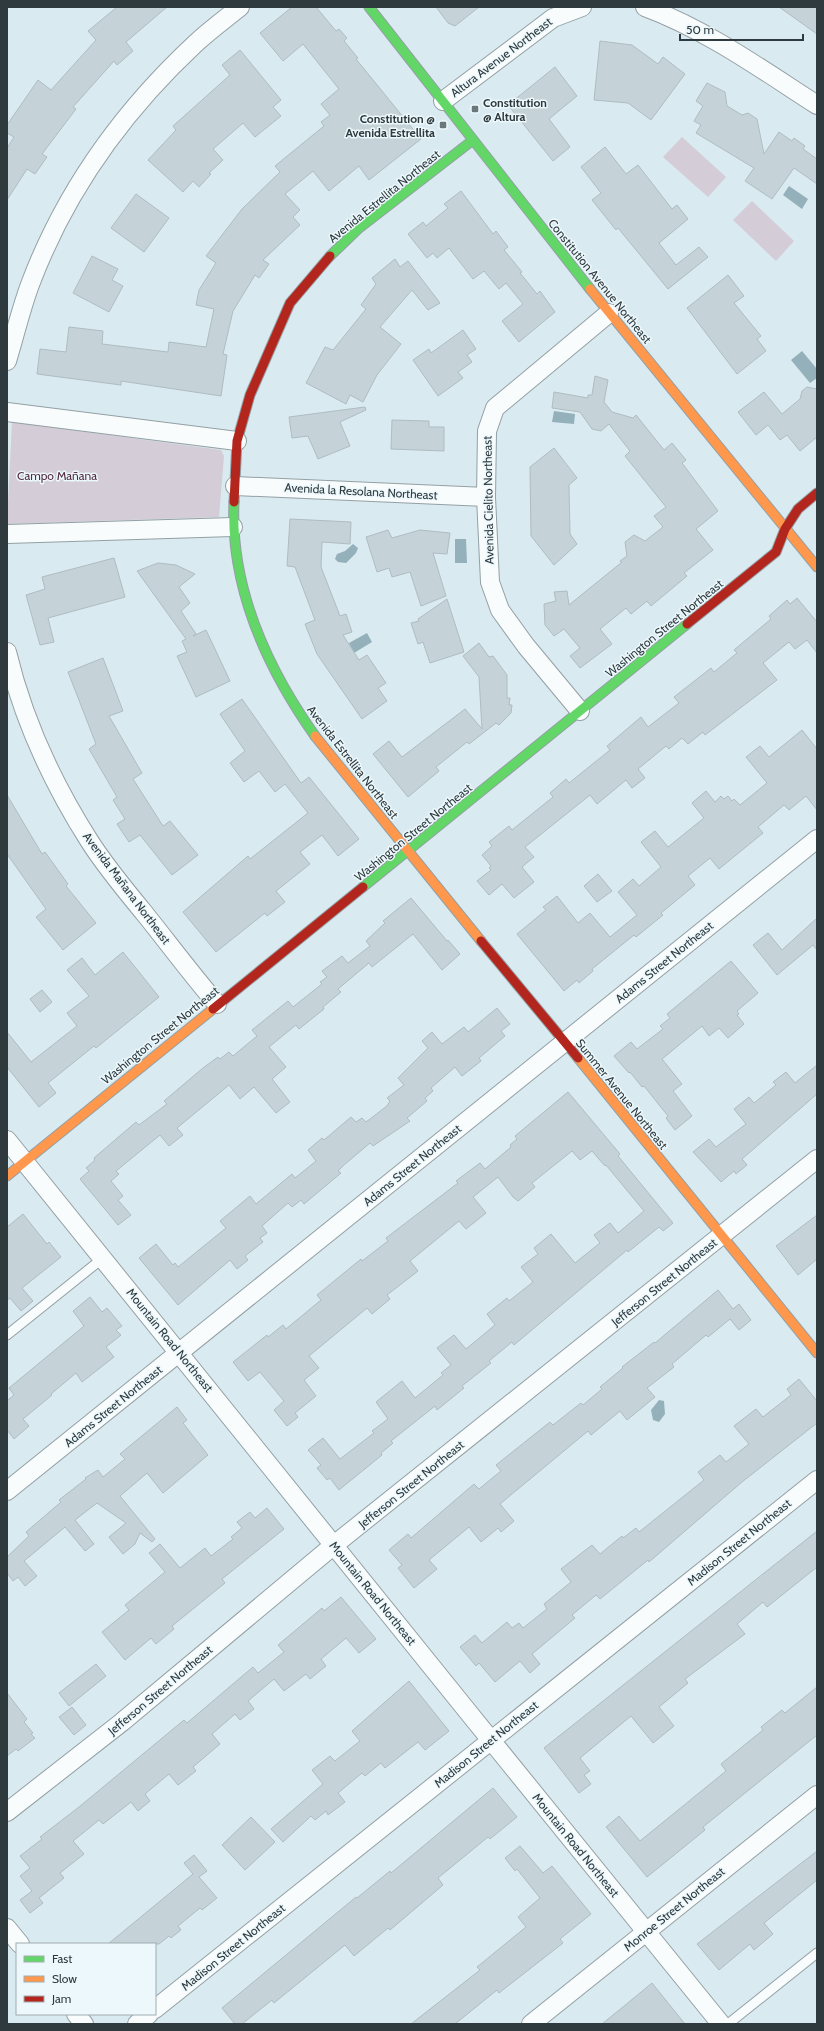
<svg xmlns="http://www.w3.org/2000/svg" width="824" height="2031" font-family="Cabin,sans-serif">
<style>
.green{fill:#d4ccd7}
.water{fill:#94b1bb}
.building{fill:#c5d2d7;stroke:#afbcc1}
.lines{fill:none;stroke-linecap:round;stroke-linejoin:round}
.lane-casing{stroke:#93a0a4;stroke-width:11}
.street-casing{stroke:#93a0a4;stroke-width:20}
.fast-casing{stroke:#93a0a4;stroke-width:11}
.slow-casing{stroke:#93a0a4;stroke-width:11}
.jam-casing{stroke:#93a0a4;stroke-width:11}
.lane{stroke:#f9fcfd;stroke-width:9}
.street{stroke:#f9fcfd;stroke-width:18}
.fast{stroke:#63d668;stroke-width:9}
.slow{stroke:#ff974d;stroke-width:9}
.jam{stroke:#b3261e;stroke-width:9}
.poi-dot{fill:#6a787c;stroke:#ecf8fc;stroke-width:1.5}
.labels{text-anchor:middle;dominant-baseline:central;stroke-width:3;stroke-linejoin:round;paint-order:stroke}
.street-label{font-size:12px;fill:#2e3a3e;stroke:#ecf8fc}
.poi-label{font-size:12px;font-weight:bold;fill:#2e3a3e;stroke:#ecf8fc;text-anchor:start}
.park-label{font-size:12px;fill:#542a44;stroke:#ecf8fc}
</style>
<rect width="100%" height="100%" fill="#d9eaf0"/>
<path class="green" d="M682,137L726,177L708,197L663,157Z
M752,201L794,241L776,261L733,220Z
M12,422L221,450L224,456L219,517L7,524Z"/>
<path class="water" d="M789,186L808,199L802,209L783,195Z
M802,351L817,369V378L810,383L791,360Z
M554,411L575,414L574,424L552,422Z
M455,539H466L467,563H455Z
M353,544L358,548L356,553L346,563L338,562L335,559L337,554L345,551Z
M367,633L372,642L354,653L349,643Z
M659,1400L664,1401L665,1414L659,1422L653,1420L651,1410Z"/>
<path class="building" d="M117,7H167L126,42L133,51L117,65L114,61L73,107L76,109L42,154L47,157L35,174L27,169L7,200V148L14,137L7,133V125L38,80L51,90L96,40L88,31Z
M292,7H316L336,31L339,29L347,38L344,41L358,58L356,59L421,139L369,180L359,166L329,191L313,171L285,194L300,210L293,217L300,225L263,260L269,264L259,278L255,275L233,311L223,354L227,355L221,396L121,381V385L37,374L40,349L66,352L69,327L103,331L102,344L168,352L169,342L206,347L214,309L196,305L199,290L216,263L206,256L242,209L280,172L275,166L324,126L321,122L330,115L321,104L339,89L303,44L283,61L260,33Z
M436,7H479L455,26L448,23Z
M779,7H817V34Z
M600,41L632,45L658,64L663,57L685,74L651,120L628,103L594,100Z
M240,50L281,100L273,107L281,116L255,137L243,123L213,149L223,160L209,173L211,174L199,187L193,181L183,192L148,160L176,130L173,126L230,75L222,65Z
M555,67L577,96L549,119L570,147L553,161L508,105Z
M707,83L725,92L727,106L742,115L748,113L757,119L764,154L779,132L792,141L794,138L805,146L803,149L817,159V184L794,168L772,199L745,181L754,168L696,133L701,125L694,121L703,106L696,101Z
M605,147L626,174L638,165L672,209L677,205L688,219L659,243L676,265L699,247L708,257L668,289L618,228L616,230L592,200L601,193L581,167Z
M461,191L493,234L496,231L508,247L504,250L522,272L520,273L537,294L540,291L555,312L519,342L502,321L523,304L506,283L499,289L484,271L473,279L449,248L437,258L433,253L427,258L408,234L423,222L426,226L448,208L444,204Z
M136,194L169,218L144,252L111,228Z
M92,256L118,269L112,280L123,286L109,312L73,293Z
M395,259L400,267L408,261L440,303L428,310L412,290L380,327L401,344L377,375L363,402L350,395L346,404L306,383L325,347L333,350L366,309L361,305L376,284L372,278Z
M728,275L744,296L734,303L761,336L757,339L766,351L737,374L687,308Z
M463,330L476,349L467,355L472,362L458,372L463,378L438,396L413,360L429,349L431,353Z
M595,376L608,380L604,402L612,412L633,418L636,415L664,450L672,443L686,460L682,463L718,511L696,529L713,550L684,573L687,576L651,606L647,601L631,614L626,608L600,629L612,644L580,668L570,656L580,648L564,629L554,636L545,625L544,604L556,601L554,592L567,591L569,605L622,562L620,561L627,556L625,542L634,535L645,541L663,527L654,516L666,507L625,456L630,451L609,424L601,431L592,429L580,412L552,408L554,392L588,398V395H592Z
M807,387L817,389V437L800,451L787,435L780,440L768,425L756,435L738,412L764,392L782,414L800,399L802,391Z
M365,407L366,410L340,422L350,446L318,459L308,436L292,438L289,417Z
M392,420L429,421V427H444V451L391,449Z
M554,448L577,478L569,485L570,534L577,544L554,565L531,536L530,467Z
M290,519L351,522L350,544L322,542L321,567L340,616L346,614L352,632L343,635L359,660L367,655L386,683L378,688L387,701L362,719L317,654L305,624L315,620L295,567L287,566Z
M388,530L392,538L420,530L450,533L447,554L433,553L446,596L421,606L410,572L392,577L389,568L377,572L366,537Z
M114,558L125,597L48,618L54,642L40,645L26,595L45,589L42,577Z
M158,563L176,565L195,574L179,587L190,603L181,611L196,634L193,636L206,630L230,681L196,697L177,656L187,652L182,641L186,639L137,571Z
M797,598L817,622V653L807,640L795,649L789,642L763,663L777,680L705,735L703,732L688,744L682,738L669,749L666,746L638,769L645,778L632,788L626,780L597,804L590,795L525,847L534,857L522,867L534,882L514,898L502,884L489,895L477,881L491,870L489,868L491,866L482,855L492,846L489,842L509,826L512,830L553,797L550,793L566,779L569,783L610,750L607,746L641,717L648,727L679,703L674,697L711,668L714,672L737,653L734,650L771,619L769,616L787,600L790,604Z
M447,599L464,652L430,663L423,642L418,644L411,623L419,621L418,619Z
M479,643L489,657L493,656L507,675V698H510L509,705H512L511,713L499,725L496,723L469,744L467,742L436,767L439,771L408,797L373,754L389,741L402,757L465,709L482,729L479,677L463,656Z
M103,658L123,711L109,716L142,773L133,779L163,826L170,821L198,855L172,875L140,835L129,842L117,824L125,819L113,800L117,797L89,749L96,744L68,672Z
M242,699L301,783L309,777L359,839L338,856L322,835L300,852L310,864L276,891L285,902L267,916L265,913L216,952L183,912L248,856L250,859L308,813L285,784L275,792L259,771L244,782L230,763L245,751L220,714Z
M802,730L817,749V810L806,796L789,810L784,805L758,827L763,833L719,869L710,858L688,876L695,885L661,913L663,915L636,937L634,935L592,969L593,971L579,983L577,980L564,991L517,934L546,910L543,907L557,896L578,923L590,913L610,937L637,915L618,892L633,879L639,886L661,867L641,842L655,831L668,847L704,818L692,803L706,791L715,802L721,796L724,799L728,796L732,801L734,799L740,805L767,783L746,757L760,746L769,757Z
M7,795L42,854L45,852L68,884L66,886L96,923L63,950L36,917L46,909L7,854Z
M598,874L612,891L597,902L584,886Z
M411,898L447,941L448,940L460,954L442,970L413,934L372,967L369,963L338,989L341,992L323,1007L324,1009L299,1029L296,1025L269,1047L286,1067L272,1079L290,1102L276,1113L254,1087L240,1099L229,1085L177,1128L183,1135L169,1146L160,1135L116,1171L119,1174L111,1181L123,1196L118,1200L131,1215L118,1225L80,1179L89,1171L86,1168L95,1160L94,1158L136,1122L139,1125L167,1104L164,1101L203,1068L218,1057L220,1059L229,1052L233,1056L257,1036L252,1030L288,1001L293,1007L322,984L320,982L327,977L322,971L342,956L348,963L370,946L366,941L385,923L383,921Z
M817,918V950L813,945L777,975L753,945L768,933L782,950Z
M123,952L159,997L96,1048L94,1046L48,1083L56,1093L39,1107L7,1067V1032L31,1062L77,1026L67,1013L89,996L67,970L82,958L95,975Z
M731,961L758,993L737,1011L739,1014L737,1015L744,1024L728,1038L719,1028L709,1036L702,1026L662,1059L682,1084L673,1091L692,1116L675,1130L666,1118L668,1116L644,1086L642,1087L630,1072L629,1073L614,1056L631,1042L637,1049L663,1029L660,1026L670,1018L667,1014Z
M42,990L52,1002L40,1012L30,999Z
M497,1008L510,1024L501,1031L505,1036L479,1058L481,1061L462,1076L455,1067L431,1088L433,1091L425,1098L427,1101L407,1118L410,1121L373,1146L370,1143L344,1165L338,1171L341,1173L304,1204L301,1200L292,1207L288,1203L262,1226L267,1233L260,1238L263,1242L245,1256L248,1260L237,1269L230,1260L178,1305L139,1258L156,1244L173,1265L175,1263L178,1267L226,1228L220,1221L250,1196L256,1204L292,1174L295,1178L316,1161L308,1150L322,1138L324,1140L351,1117L356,1122L362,1118L366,1122L387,1106L390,1101L387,1098L404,1085L398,1078L428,1048L422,1041L432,1032L442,1044L464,1027L468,1032Z
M817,1065V1094L742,1159L747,1165L736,1174L734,1171L721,1182L693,1152L709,1139L716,1147L746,1124L734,1109L749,1097L754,1103L776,1085L773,1082L786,1072L795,1083Z
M568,1092L620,1154L618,1156L673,1223L663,1231L659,1227L628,1252L627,1250L514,1345L512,1342L489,1361L491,1363L462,1386L464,1388L437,1410L435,1406L391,1441L393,1443L381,1453L382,1455L339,1490L330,1478L327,1480L317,1468L321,1465L308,1450L323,1438L340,1459L374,1433L372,1431L388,1419L376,1402L402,1381L415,1398L443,1375L441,1373L451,1365L437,1348L454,1335L466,1349L495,1325L487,1314L507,1298L509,1301L533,1282L521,1267L538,1254L534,1248L551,1234L575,1263L600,1243L594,1235L610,1223L618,1233L644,1211L606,1165L605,1166L592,1151L580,1160L572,1151L532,1183L535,1187L518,1201L513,1197L498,1177L473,1197L486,1213L466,1229L459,1221L410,1261L418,1271L387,1295L390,1299L372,1314L367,1308L309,1356L319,1368L304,1380L316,1396L295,1413L298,1417L287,1426L274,1410L284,1401L260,1372L248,1381L233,1362L267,1335L268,1337L283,1325L286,1329L321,1300L317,1295L361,1259L362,1261L388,1241L386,1238L458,1183L456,1181L480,1163L485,1169L511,1147L510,1145L517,1139L515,1136Z
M23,1214L47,1244L49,1242L61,1257L22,1288L33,1301L21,1311L10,1298L7,1300V1227Z
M817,1215V1259L798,1275L776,1246Z
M718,1290L733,1309L739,1304L751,1320L739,1330L730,1319L708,1337L706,1335L672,1364L674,1367L647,1388L655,1397L627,1420L620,1411L591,1435L588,1431L500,1504L514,1521L501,1532L498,1528L481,1542L469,1527L429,1560L437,1569L414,1588L398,1568L402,1565L389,1550L408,1534L411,1538L474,1484L479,1489L501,1471L496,1465L550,1422L553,1425L581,1403L583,1405L602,1389L600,1387L623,1368L622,1367L654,1342L655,1343Z
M90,1297L102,1312L107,1308L122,1326L116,1330L121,1335L106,1347L114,1357L82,1382L76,1373L51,1394L52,1395L23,1419L29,1426L14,1439L7,1430V1401L14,1395L9,1388L84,1326L73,1311Z
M799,1379L817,1401V1423L742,1482L649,1562L648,1560L600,1599L596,1595L572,1615L575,1618L532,1654L540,1664L530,1673L520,1661L495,1682L479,1663L476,1666L460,1647L475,1635L482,1643L507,1622L512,1628L519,1623L523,1628L547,1609L544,1604L571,1582L561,1569L592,1545L600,1554L622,1536L623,1538L636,1528L639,1532L704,1480L698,1472L720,1455L726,1462L749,1444L734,1426L756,1409L763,1417L791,1395L787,1389Z
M177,1407L187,1420L183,1423L208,1455L163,1493L147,1473L120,1496L155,1539L152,1542L140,1533L135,1544L123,1554L109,1537L126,1523L97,1503L75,1520L94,1544L85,1551L65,1527L24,1561L37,1576L25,1586L18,1577L13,1581L7,1573V1557L29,1536L26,1532L61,1502L59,1500L86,1479L85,1478L98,1470L103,1477L125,1459L120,1454Z
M267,1508L284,1529L222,1579L225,1583L172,1626L174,1629L156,1644L151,1638L125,1660L102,1632L129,1610L125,1605L165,1572L149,1553L160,1544L180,1568L205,1548L211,1556L233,1539L231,1537L242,1528L237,1522L250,1512L255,1518Z
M817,1531V1567L767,1607L763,1602L737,1624L745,1634L685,1679L688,1683L659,1707L674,1726L653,1743L631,1716L580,1758L590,1771L584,1775L591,1784L579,1793L544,1748Z
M341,1597L376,1639L359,1653L346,1638L321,1659L326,1666L310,1679L306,1674L284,1691L274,1679L248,1701L254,1709L240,1720L235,1714L212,1734L220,1744L193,1767L196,1771L178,1785L169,1774L145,1794L150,1801L138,1811L131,1802L103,1824L99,1820L73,1841L84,1854L60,1873L64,1878L39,1898L43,1903L30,1913L20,1900L32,1891L20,1876L30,1868L20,1856L42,1839L40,1837L79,1807L184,1720L187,1723L253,1667L258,1673L284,1652L278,1645L322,1608L324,1611Z
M96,1664L106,1676L69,1706L59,1693Z
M409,1681L449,1731L425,1750L418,1742L385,1768L381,1763L365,1776L362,1773L338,1793L345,1802L328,1815L326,1811L315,1820L311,1816L283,1842L271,1829L323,1784L312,1770L330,1756L335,1761L360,1741L352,1731Z
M817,1687V1735L703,1827L705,1830L647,1877L606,1827L619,1816L640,1841L726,1771L721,1764L763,1730L761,1727L782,1710L785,1713Z
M7,1693L27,1719L24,1722L33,1733L31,1734L35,1738L18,1751L16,1749L7,1756Z
M72,1707L86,1725L74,1735L59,1717Z
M493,1788L517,1817L490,1839L488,1837L438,1878L443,1885L390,1930L388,1928L354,1956L345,1945L274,2003L272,2000L242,2024H235L222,2008L356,1897L357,1898L390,1871L391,1873Z
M251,1817L275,1842L245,1870L222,1845Z
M520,1846L543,1873L552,1866L591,1914L560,1939L563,1943L499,1993L497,1990L455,2024H411L480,1970L477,1967L526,1927L518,1917L540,1898L517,1869L515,1871L505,1858Z
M817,1851V1880L764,1923L773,1934L754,1950L750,1944L719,1970L697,1944Z
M194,1855L207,1871L199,1877L217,1898L202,1910L200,1908L178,1926L181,1930L171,1938L169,1936L159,1944H108L193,1874L184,1863Z
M652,1983L685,2024H602L629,2002Z"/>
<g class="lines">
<g class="lane-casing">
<path id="lane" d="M7,1335L103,1258
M728,2024L817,1953"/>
</g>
<g class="street-casing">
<path id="street" d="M645,7C707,30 761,69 817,105
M443,101L553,18L582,7
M7,361C15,335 21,308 31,282C66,190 124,110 196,43C210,30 225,19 240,7
M7,412L237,441
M235,486L486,497
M7,534L233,527
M7,652C23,719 53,784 90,842C106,867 126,891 145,914C169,944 192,975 217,1004
M580,711L526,646L500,610L490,582L486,497L487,431L495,408L609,313
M7,1140C246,1433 481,1731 721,2024
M7,1491L817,839
M7,1812L122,1722L334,1545L817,1159
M7,1928L20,1944
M155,2009L817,1480
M76,2014L84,2024
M137,2024L149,2014
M531,2024L817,1795"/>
</g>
<g class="fast-casing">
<path id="fast" d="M369,7L590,289
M330,256L358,229L473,140
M234,502C230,588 267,668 315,736
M363,887L687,624"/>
</g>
<g class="slow-casing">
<path id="slow" d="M590,289L817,567
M315,736L481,941
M578,1058L817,1353
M7,1176L213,1009"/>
</g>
<g class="jam-casing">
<path id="jam" d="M234,502L237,441L250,395L290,303L330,256
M687,624L776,552L785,529L798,509L817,493
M481,941L578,1058
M213,1009L363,887"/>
</g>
<use href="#lane" class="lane"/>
<use href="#street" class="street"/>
<use href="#fast" class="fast"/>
<use href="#slow" class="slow"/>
<use href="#jam" class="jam"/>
</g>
<g class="poi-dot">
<rect x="471" y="105" width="8" height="8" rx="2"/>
<rect x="439" y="121" width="8" height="8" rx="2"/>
</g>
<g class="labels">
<g class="street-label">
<text transform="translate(501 57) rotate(-37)">Altura Avenue Northeast</text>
<text transform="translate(384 196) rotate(-39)">Avenida Estrellita Northeast</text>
<text transform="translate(600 281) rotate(51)">Constitution Avenue Northeast</text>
<text transform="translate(361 491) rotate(3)">Avenida la Resolana Northeast</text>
<text transform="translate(488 500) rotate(-91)">Avenida Cielito Northeast</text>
<text transform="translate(664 628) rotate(-39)">Washington Street Northeast</text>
<text transform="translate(353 762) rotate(52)">Avenida Estrellita Northeast</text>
<text transform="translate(413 832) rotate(-39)">Washington Street Northeast</text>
<text transform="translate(127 888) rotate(53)">Avenida Mañana Northeast</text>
<text transform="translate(664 962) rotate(-39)">Adams Street Northeast</text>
<text transform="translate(160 1035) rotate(-39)">Washington Street Northeast</text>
<text transform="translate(622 1094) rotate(51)">Summer Avenue Northeast</text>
<text transform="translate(412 1165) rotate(-39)">Adams Street Northeast</text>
<text transform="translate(664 1282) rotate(-39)">Jefferson Street Northeast</text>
<text transform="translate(170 1340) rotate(51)">Mountain Road Northeast</text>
<text transform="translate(113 1406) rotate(-39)">Adams Street Northeast</text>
<text transform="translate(411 1484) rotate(-39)">Jefferson Street Northeast</text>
<text transform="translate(739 1542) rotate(-39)">Madison Street Northeast</text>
<text transform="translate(373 1593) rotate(51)">Mountain Road Northeast</text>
<text transform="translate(160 1690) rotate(-40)">Jefferson Street Northeast</text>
<text transform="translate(486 1744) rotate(-39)">Madison Street Northeast</text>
<text transform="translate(576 1845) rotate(51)">Mountain Road Northeast</text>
<text transform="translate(674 1909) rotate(-39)">Monroe Street Northeast</text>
<text transform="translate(233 1947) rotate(-39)">Madison Street Northeast</text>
</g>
<g class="poi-label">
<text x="483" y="102">Constitution<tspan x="483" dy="14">@ Altura</tspan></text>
<text x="435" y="118" text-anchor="end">Constitution @<tspan x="435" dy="14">Avenida Estrellita</tspan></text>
</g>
<g class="park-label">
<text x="57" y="475">Campo Mañana</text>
</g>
</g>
<rect width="824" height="2031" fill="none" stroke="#2e3a3e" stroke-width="16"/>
<rect x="16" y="1943" width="140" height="72" fill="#ecf8fc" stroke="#a0acb0"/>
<rect x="24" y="1956" width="20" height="6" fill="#63d668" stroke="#a0acb0"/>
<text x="52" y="1963" font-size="12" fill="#2e3a3e">Fast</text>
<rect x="24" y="1976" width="20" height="6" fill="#ff974d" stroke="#a0acb0"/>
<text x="52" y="1983" font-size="12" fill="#2e3a3e">Slow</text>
<rect x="24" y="1996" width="20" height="6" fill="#b3261e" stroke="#a0acb0"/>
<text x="52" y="2003" font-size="12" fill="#2e3a3e">Jam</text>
<path d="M680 34v6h123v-6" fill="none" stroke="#2e3a3e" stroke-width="2"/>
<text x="686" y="34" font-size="12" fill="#2e3a3e" stroke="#ecf8fc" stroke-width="3" paint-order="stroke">50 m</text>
</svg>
